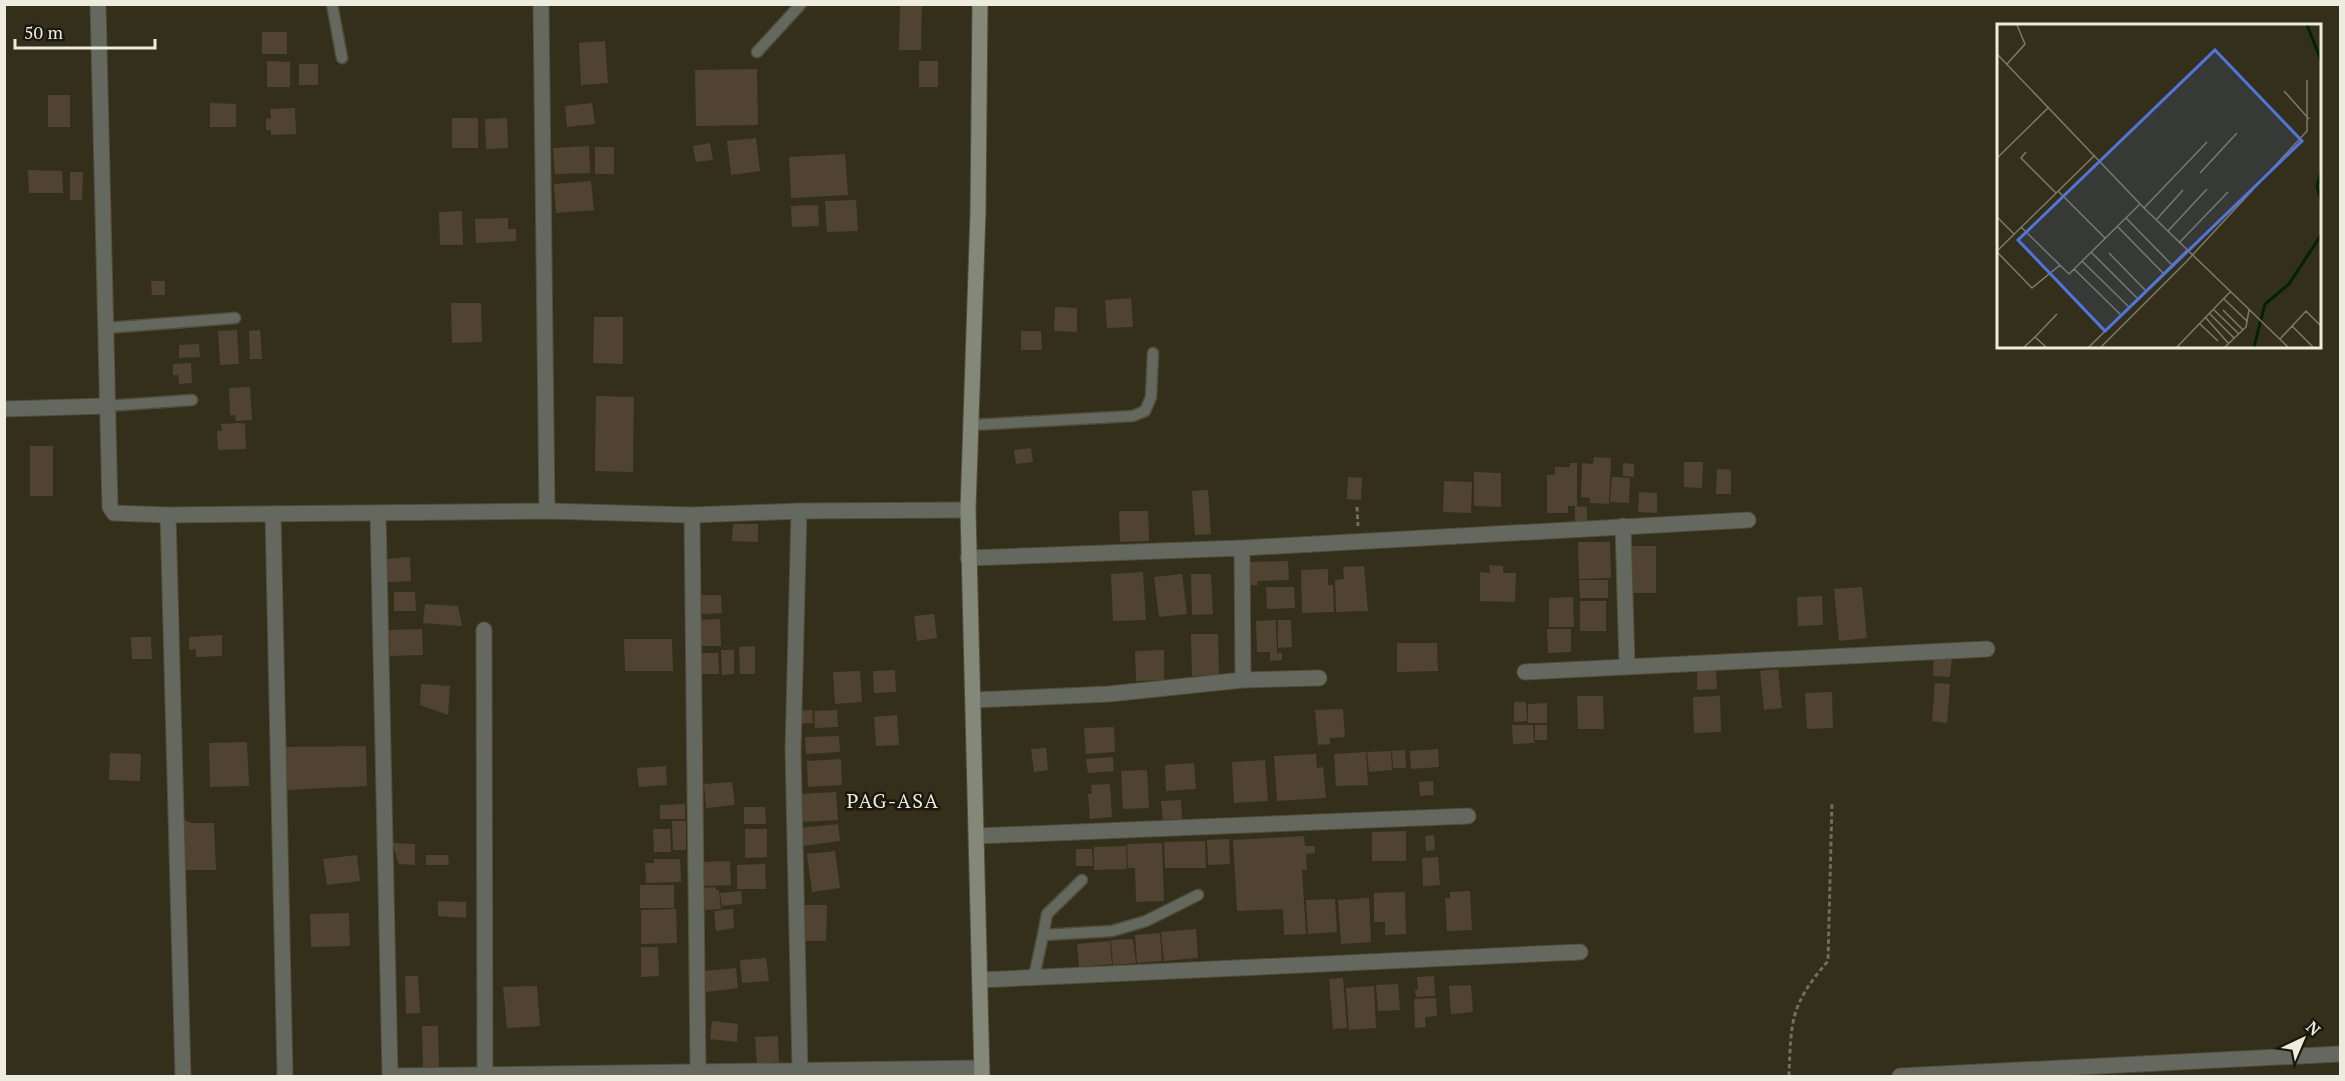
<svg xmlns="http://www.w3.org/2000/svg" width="2345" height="1081" font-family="'PT Serif',serif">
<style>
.building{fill:#514332}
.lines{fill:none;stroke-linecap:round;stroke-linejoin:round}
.lane-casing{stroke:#514d3a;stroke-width:13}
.street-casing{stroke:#514d3a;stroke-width:17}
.secondary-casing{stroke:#514d3a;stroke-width:17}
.path{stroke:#726e5d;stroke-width:3;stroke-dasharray:4.5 3;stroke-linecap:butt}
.lane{stroke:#65685e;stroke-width:10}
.street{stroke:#65685e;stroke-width:15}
.secondary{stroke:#838878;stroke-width:15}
.labels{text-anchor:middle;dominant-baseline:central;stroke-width:5;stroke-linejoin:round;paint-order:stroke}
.quarter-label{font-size:20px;letter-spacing:1.5px;fill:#eeebdf;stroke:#19170e}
.inset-river{fill:none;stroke:#032104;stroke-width:3}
.inset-road{fill:none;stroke:#7e7a69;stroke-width:1.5}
.view{fill:#5175da;fill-opacity:0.15;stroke:#5175da;stroke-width:3}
.inset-edge{fill:none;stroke:#eeebdf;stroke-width:3}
</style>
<rect width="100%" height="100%" fill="#332f1b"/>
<path class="building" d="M900,4H922L921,50H899Z
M262,32H287V54H262Z
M605,41L608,83L581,85L579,43Z
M267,61L290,62V87H267Z
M919,61H938V87H919Z
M299,64H318V85H299Z
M757,69L758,125L696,126L695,70Z
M48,95H70V127H48Z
M210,103L236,104V127H210Z
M592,103L595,124L567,127L565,106Z
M295,108L296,134L271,135V130H266V119L271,118L270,109Z
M452,118H478V148H452Z
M507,118L508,148L486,149L485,119Z
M756,138L760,171L731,175L727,141Z
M710,143L713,160L696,162L693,146Z
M589,146L590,173L555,174L553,148Z
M595,147H614V174H595Z
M845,154L848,195L791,198L789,157Z
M28,170L62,171L63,193H29Z
M70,172H83L82,200H70Z
M591,181L594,210L556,213L554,184Z
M856,200L858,231L827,232L825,201Z
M818,205L819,226L792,227L791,206Z
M462,211L463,245H440L439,212Z
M508,218V229H516V241L476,243L475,219Z
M151,281H165V295H152Z
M1131,298L1133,327L1107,328L1105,300Z
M451,303H481L482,342L452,343Z
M1055,307L1077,308V332L1054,331Z
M594,317H623V364L593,363Z
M237,330L239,364L220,365L218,331Z
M260,330L262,359H250L249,331Z
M1021,331H1041L1042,350H1021Z
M199,344L200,357L179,358V345Z
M191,363L192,383L179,384L178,375H173V364Z
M250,387L252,420L236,421L235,415H230L229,388Z
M596,396L634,397L633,472L595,471Z
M239,423L245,424L246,449L218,450L217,431H222L221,424Z
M30,446H53V496H30Z
M1031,448L1033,462L1016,464L1014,450Z
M1594,457L1611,458L1609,504L1590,503V498L1581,497L1582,463L1593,464Z
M1684,462H1703L1702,488L1684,487Z
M1570,463H1577V506H1568V513H1547V475H1555V467H1570Z
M1623,463L1634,464V477L1623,476Z
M1717,469L1731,470V494H1716Z
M1474,472L1501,473V507L1474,506Z
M1348,477L1362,478L1361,500L1347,499Z
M1612,477L1630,478L1629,503L1610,502Z
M1444,481L1472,482L1471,513L1443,512Z
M1208,490L1211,534L1195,535L1192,491Z
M1639,492L1657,493V513L1638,512Z
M1575,506L1587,507V523H1575Z
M1119,511H1148L1149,541L1120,542Z
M733,524H758V542L732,541Z
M1578,542H1610L1611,578L1579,579Z
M1632,546H1656V593H1631Z
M410,557L411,581L388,582L386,559Z
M1288,561L1289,580L1257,581L1258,585H1247V562Z
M1489,565L1503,566V573H1516L1515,602L1480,601V572L1490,573Z
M1364,566L1368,611L1336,612L1335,580L1344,579L1343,567Z
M1328,569V585H1333L1334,612L1302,613L1301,570Z
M1143,572L1146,620L1113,621L1111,574Z
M1182,574L1187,614L1159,617L1154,577Z
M1191,574H1211L1213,614L1192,615Z
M1579,580H1608V598H1580Z
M1266,587H1294L1295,608L1267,609Z
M1862,587L1867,638L1839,641L1834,589Z
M394,592H415L416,611H394Z
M701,595H721L722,613L702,614Z
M1822,596L1823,625L1798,626L1797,597Z
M1573,597L1574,627H1549V598Z
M1580,601H1606V631H1580Z
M425,604L458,606L462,626L423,623Z
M934,614L937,638L917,641L914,616Z
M720,619L721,646H698L697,620Z
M1276,620L1277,653H1282V660L1270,661V652H1257L1256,621Z
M1278,620H1291L1292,647L1278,648Z
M422,629L423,655L390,656L389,630Z
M1547,629H1571V652L1548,653Z
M1191,634H1218L1219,675L1192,676Z
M222,635V656L196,657V649L189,650V637Z
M131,637H151L152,659H132Z
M624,639H672L673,671H625Z
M1397,643H1437L1438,671L1397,672Z
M755,646V674H740L739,647Z
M721,650H734V674L722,675Z
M1164,650V680L1136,681L1135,651Z
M698,653H718L719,674H699Z
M1934,656L1952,657L1950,677L1933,676Z
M1716,668L1717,689L1697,690V669Z
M1778,669L1782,708L1764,710L1760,671Z
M895,670L896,692L874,693L873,671Z
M860,671L862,702L835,704L833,672Z
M1935,683L1950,684L1947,723L1932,721Z
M421,684L450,686L448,715L420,705Z
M1832,692L1833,728L1807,729L1805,693Z
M1577,696H1603L1604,729H1578Z
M1720,696L1721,732L1694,733L1693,697Z
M1514,702H1526L1527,721L1514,722Z
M1547,703V723H1528V704Z
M1343,709L1345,737L1330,738V744L1318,745L1315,710Z
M812,710L813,723L796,724L795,711Z
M837,710L838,727L815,728L814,711Z
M897,715L899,745L876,746L874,717Z
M1512,725H1533L1534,743L1513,744Z
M1535,725H1547V740H1535Z
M1114,727L1115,752L1086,754L1084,728Z
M839,736L840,752L806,754L805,737Z
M247,742L249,786L210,787L209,743Z
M366,746L367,786L286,790L282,747Z
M1046,748L1048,770L1034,772L1031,749Z
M1438,749L1439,767L1411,769L1410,751Z
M1405,750L1406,768H1393L1392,751Z
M1391,751L1392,770L1369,772L1367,752Z
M1366,752L1368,785L1336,786L1334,754Z
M110,753L141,754L140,781L109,780Z
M1316,754L1317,768L1323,767L1326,798L1277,801L1274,756Z
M1113,757L1114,771L1088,773L1086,759Z
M841,759L842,785L808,787L807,761Z
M1265,760L1268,801L1234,803L1232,762Z
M1194,763L1196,789L1166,791L1165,765Z
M666,766L667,785L639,787L637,768Z
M1147,770L1149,808L1123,809L1121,771Z
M1433,781L1434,795L1420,796L1419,782Z
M732,782L735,805L706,808L704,784Z
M1110,784L1112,817L1090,819L1088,794H1092L1091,785Z
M836,792L838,820L800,822L798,794Z
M1181,800L1182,819L1163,820L1161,801Z
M685,804V819H660V805Z
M744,807H765L766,824H744Z
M183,820L192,823H214L216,870H185Z
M672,821H686V850H673Z
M838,824L840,841L802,846L800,828Z
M653,829H670L671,852H654Z
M745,829H767V857L745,858Z
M1406,831V861H1372V832Z
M1434,835L1435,850L1426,851L1425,836Z
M1304,836L1305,846H1315V853L1306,854L1307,870H1302L1306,934L1284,935L1283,909L1237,911L1233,840Z
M1229,839L1230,864L1208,865L1207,840Z
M1205,841L1206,868H1165L1164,842Z
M392,843L415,844V865L399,864Z
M1162,843L1164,901L1136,902L1135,868H1128L1127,844Z
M1126,846L1127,869L1094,870V847Z
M1076,849H1092L1093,866H1076Z
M835,851L840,888L812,892L807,854Z
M357,855L360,881L327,885L323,859Z
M426,855H448L449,865H426Z
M1438,857L1440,885L1423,886L1422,858Z
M654,859H680L681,882L646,883L645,863H654Z
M730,861L731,885L704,886V862Z
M765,864L766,889H737V865Z
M640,885H674V908H640Z
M716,887V890H719L721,909L705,910L703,888Z
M741,891L742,904L722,906L720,893Z
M1470,891L1472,930L1447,931L1445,898H1450V892Z
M1405,892L1406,934L1385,935V922H1374V893Z
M1369,898L1371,942L1341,944L1338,900Z
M1335,899L1337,932L1308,934L1306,900Z
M438,901L466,902V918L438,916Z
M803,905H827L826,941H803Z
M676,909L677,943L641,944V910Z
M733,909L734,928L716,931L714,911Z
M349,913L350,946L311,947L310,914Z
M1196,929L1198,958L1164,961L1161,932Z
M1160,933L1162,961L1137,963L1135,935Z
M1133,939L1136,963L1113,965L1111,940Z
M1110,941L1112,964L1079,967L1077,944Z
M641,947H658L659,976L641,977Z
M766,958L769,981L742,983L740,960Z
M736,968L738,988L706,992L704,971Z
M405,976H418L420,1013L406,1014Z
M1434,976L1435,996L1416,997L1415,990H1418L1417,977Z
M1343,978L1347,1028L1333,1029L1329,979Z
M1398,984L1400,1010L1378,1011L1376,985Z
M1471,985L1473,1012L1451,1014L1449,986Z
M537,986L540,1026L507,1028L503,987Z
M1374,986L1376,1028L1349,1030L1346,988Z
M1436,998L1437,1016L1425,1017L1426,1027L1415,1028L1414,999Z
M712,1021L738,1024L737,1042L710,1039Z
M422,1026H438L439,1071H423Z
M778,1036L779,1062L757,1064L755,1037Z"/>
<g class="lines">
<g class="lane-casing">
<path id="lane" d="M332,4L342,58
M757,52L801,4
M106,328L235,318
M107,406L192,400
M971,425L1133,416L1145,411L1151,397L1153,353
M1043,935L1047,914L1082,880
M1034,977L1043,935L1112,931L1146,921L1198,895"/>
</g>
<g class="street-casing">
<path id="street" d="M98,4L110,507L114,513L168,515L547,511L692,515L799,511L968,510
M541,4L547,511
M4,409L107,406
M799,511L793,751L800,1070
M378,513L390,1076
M273,514L285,1076
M168,515L183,1076
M692,515L698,1071
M1623,526L1627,665
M1242,548L1243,680
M968,558L1242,548L1748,520
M484,630L485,1075
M1525,672L1987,649
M974,700L1109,694L1243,680L1319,678
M977,836L1468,816
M980,980L1580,952
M392,1076L982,1068
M1900,1076L2340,1054"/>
</g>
<g class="secondary-casing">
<path id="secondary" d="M980,4L978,211L968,510L982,1076"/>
</g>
<path class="path" d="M1357,507L1358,526
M1789,1076C1791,1021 1790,1005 1828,961L1832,802"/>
<use href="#lane" class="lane"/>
<use href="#street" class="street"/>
<use href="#secondary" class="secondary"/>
</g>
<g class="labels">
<g class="quarter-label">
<text x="893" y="800">PAG-ASA</text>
</g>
</g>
<g transform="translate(1997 24)">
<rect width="324" height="324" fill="#332f1b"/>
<path class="inset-river" d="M310,1L324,36M324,149L320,162L324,176M257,323L268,280L292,260L324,211"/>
<path class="inset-road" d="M0,30L147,184L291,323M10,40L28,20L20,1M287,67L312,95M29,128L24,134L59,169M0,134L52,83M203,149L240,109M61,167L108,214M147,184L210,118M0,193L17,210M129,194L175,241M159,196L186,166M24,203L72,250L143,180M121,203L166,249M171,207L210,165M182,219L231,168M0,227L98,131M0,228L35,264L63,241M94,228L141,275M112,229L149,267M85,237L132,283M77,245L124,291M227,275L251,298M217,286L242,310M226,286L246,306M213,290L237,314M209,294L232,320M203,300L221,317M295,302L316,323M38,313L60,290M283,315L309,287L324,302M27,323L38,313L49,323M92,323L190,226M104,323L189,238L310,107V56M180,323L234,267M228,323L249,303L252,286"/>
<path class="view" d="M218,26L305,117L108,307L21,216Z"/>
<rect width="324" height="324" class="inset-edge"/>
</g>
<rect width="2345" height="1081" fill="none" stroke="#eeebdf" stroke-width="12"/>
<g transform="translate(2303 1039) rotate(44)" stroke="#19170e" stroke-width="4.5" paint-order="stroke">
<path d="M0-4.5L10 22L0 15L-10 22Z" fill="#eeebdf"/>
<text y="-9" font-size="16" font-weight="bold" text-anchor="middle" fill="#eeebdf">N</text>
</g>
<path d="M15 39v9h140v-9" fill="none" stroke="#eeebdf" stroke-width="3"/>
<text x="24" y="39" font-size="18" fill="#eeebdf" stroke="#19170e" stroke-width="4.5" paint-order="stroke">50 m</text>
</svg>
